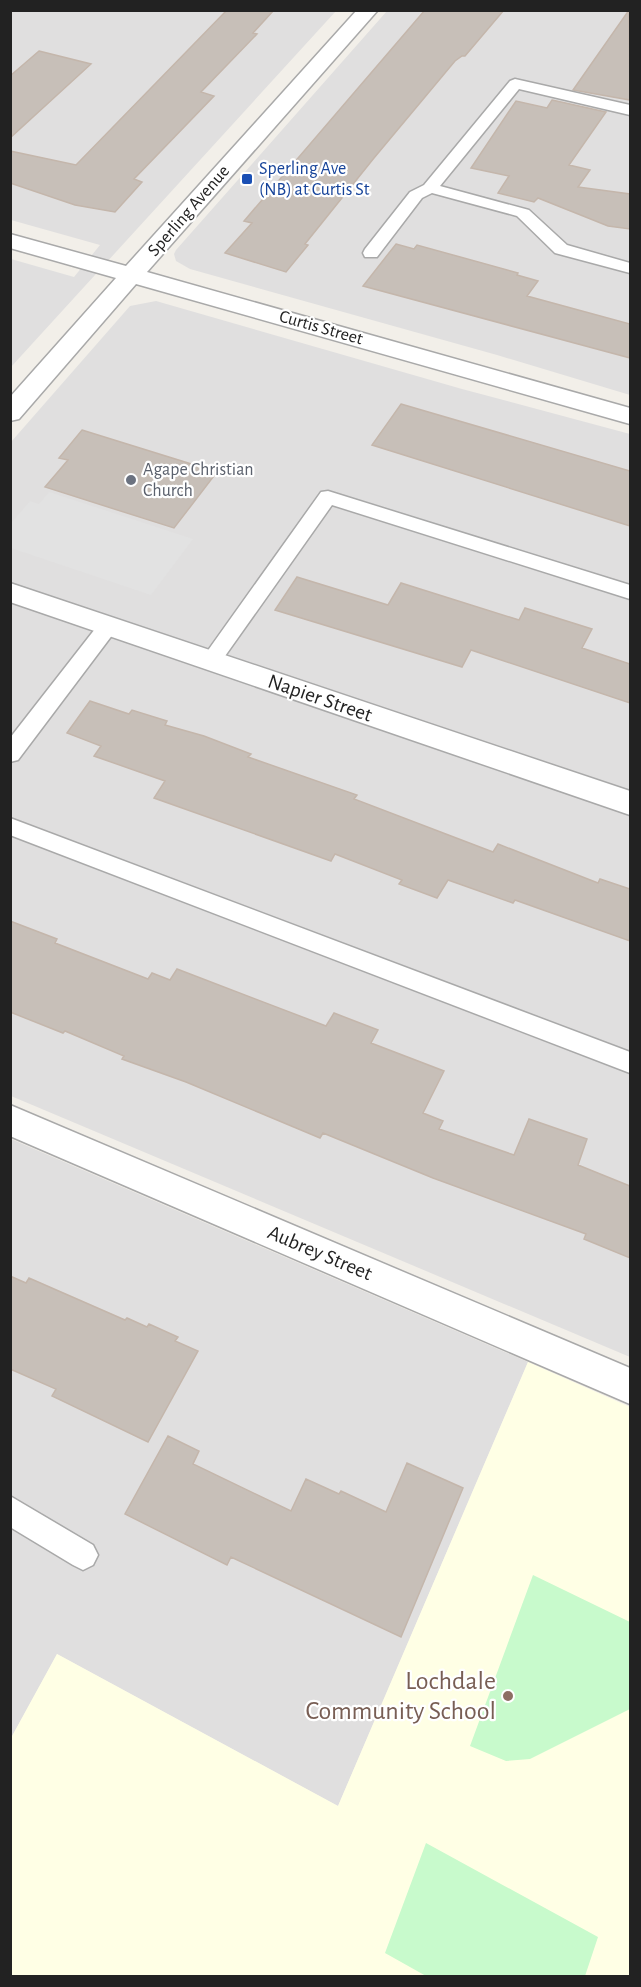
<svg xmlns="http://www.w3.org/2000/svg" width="641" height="1987" font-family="'Alegreya Sans',sans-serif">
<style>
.residential{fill:#e0dfdf}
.education{fill:#ffffe5}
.park{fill:#c8facc}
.parking{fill:#e2e2e2}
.building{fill:#c7bfb8;stroke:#c4b6ab;stroke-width:1.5}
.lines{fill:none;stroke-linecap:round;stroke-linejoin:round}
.service-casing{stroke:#a9a9a9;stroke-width:3}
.minor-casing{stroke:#a9a9a9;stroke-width:3}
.tertiary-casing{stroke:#a9a9a9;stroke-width:3}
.service{fill:#fff;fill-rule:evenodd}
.minor{fill:#fff;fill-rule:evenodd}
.tertiary{fill:#fff;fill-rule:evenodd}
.transit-dot{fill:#1a4fb4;stroke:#fff;stroke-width:2}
.worship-dot{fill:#6b7280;stroke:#fff;stroke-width:2}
.education-dot{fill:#8d6e63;stroke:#fff;stroke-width:2}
.labels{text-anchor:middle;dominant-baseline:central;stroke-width:4.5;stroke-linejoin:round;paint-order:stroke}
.far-transit-label{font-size:18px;fill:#164399;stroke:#fff;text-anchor:start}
.far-street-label{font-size:18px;fill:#222;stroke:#fff}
.far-worship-label{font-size:18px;fill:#5b616d;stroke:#fff;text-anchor:start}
.street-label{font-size:21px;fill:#222;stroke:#fff}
.near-education-label{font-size:26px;fill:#785e54;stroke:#fff;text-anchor:end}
</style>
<rect width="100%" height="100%" fill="#f2efe9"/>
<path class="residential" d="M11,11H336L11,367V259L74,277L100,245L11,220Z
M387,11H630V395L497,355L190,269L176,261L174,254L176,250Z
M156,301L462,389L630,434V1357L11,1096V442L130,306Z
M11,1139L528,1362L338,1806L57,1654L11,1738Z"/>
<path class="education" d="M528,1362L630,1407V1976H11V1738L57,1654L338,1806Z"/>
<path class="park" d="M533,1575L630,1622V1709L530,1759L506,1761L470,1746Z
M426,1843L598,1937L585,1976H426L385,1953Z"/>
<path class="parking" d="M49,492L193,539L151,595L11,548V523L30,501L39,504Z"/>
<path class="building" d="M227,10H274L253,33L257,34L201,92L214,96L134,179L142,182L115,212L75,205L10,183V151L76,165Z
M425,10H504L465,56H462L455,61L374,158L305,244L308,245L286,272L225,253L252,223L244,221Z
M629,10L630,100L573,90Z
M39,51L91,64L10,138V76Z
M552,100L606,112L569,165L590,170L578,187L630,194V229L608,226L538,198L534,202L498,193L509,176L471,168L516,101L547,108Z
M396,244L414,249L417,245L518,273L517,275L538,281L527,296L630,324V358L363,286Z
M401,404L630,471V526L372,445Z
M82,430L217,472L174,528L45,487L68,460L59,458Z
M297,577L388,605L401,583L519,620L525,608L592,629L582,648L630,664V703L471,650L462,667L275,610Z
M90,701L129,714L132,710L167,721L165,725L204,736L251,754L248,757L357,795L354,799L493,852L498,844L598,883L600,879L630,889V941L515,900L513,903L448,880L437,898L399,884L402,880L335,854L331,861L154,798L165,781L94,756L101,746L67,733Z
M10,921L57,939L55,943L148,979L152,973L170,980L177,969L326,1026L334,1013L378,1030L371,1043L444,1071L423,1113L443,1121L439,1129L514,1155L529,1119L587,1139L578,1165L630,1186V1258L584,1239L586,1234L433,1178L323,1133L320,1138L186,1082L122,1059L124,1056L65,1031L63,1033L10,1012Z
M10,1276L26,1283L29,1278L125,1320L127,1318L147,1327L149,1324L178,1337L175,1341L198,1351L148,1442L52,1396L56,1389L10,1369Z
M168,1436L199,1451L193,1464L291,1511L306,1479L339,1494L341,1491L386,1512L407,1463L463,1488L401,1637L231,1557L227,1565L125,1514Z"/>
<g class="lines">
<g class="service-casing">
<path id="service" d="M515,79L630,105V115L519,89L440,186L529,210L567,245L630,263V273L555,253L517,216L432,193L422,198L377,257H365L363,253L365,249L410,192L424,185L510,81Z
M328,491L630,585V599L332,505L218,666L211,668L204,666L201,661L204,656L321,492Z
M109,618L116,620L119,625L116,630L18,760L10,762V738L102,620Z
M10,818L630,1052V1073L10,835Z
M10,1496L93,1545L98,1555L93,1565L83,1570L73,1565L10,1527Z"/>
</g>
<g class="minor-casing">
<path id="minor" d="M10,583L630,791V815L10,602Z
M10,1105L630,1368V1404L10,1136Z"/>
</g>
<g class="tertiary-casing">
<path id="tertiary" d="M357,10H378L147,272L630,408V424L136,284L19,419L10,421V397L116,278L10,248V234L126,266Z"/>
</g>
<use href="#service" class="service"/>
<use href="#minor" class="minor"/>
<use href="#tertiary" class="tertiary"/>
</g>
<rect class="transit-dot" x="241" y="173" width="12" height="12" rx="3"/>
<circle class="worship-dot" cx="131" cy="480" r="6"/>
<circle class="education-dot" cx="508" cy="1696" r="6"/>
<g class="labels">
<g class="far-transit-label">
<text x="259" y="169">Sperling Ave<tspan x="259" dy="21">(NB) at Curtis St</tspan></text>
</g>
<g class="far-street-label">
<text transform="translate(189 211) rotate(-49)">Sperling Avenue</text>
<text transform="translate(321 328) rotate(16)">Curtis Street</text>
</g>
<g class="far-worship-label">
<text x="143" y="470">Agape Christian<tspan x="143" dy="21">Church</tspan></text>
</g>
<g class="street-label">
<text transform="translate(320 698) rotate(19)">Napier Street</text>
<text transform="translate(320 1253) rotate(23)">Aubrey Street</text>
</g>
<g class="near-education-label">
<text x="496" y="1681">Lochdale<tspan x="496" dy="30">Community School</tspan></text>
</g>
</g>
<rect width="641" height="1987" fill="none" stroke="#222222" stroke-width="24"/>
</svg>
